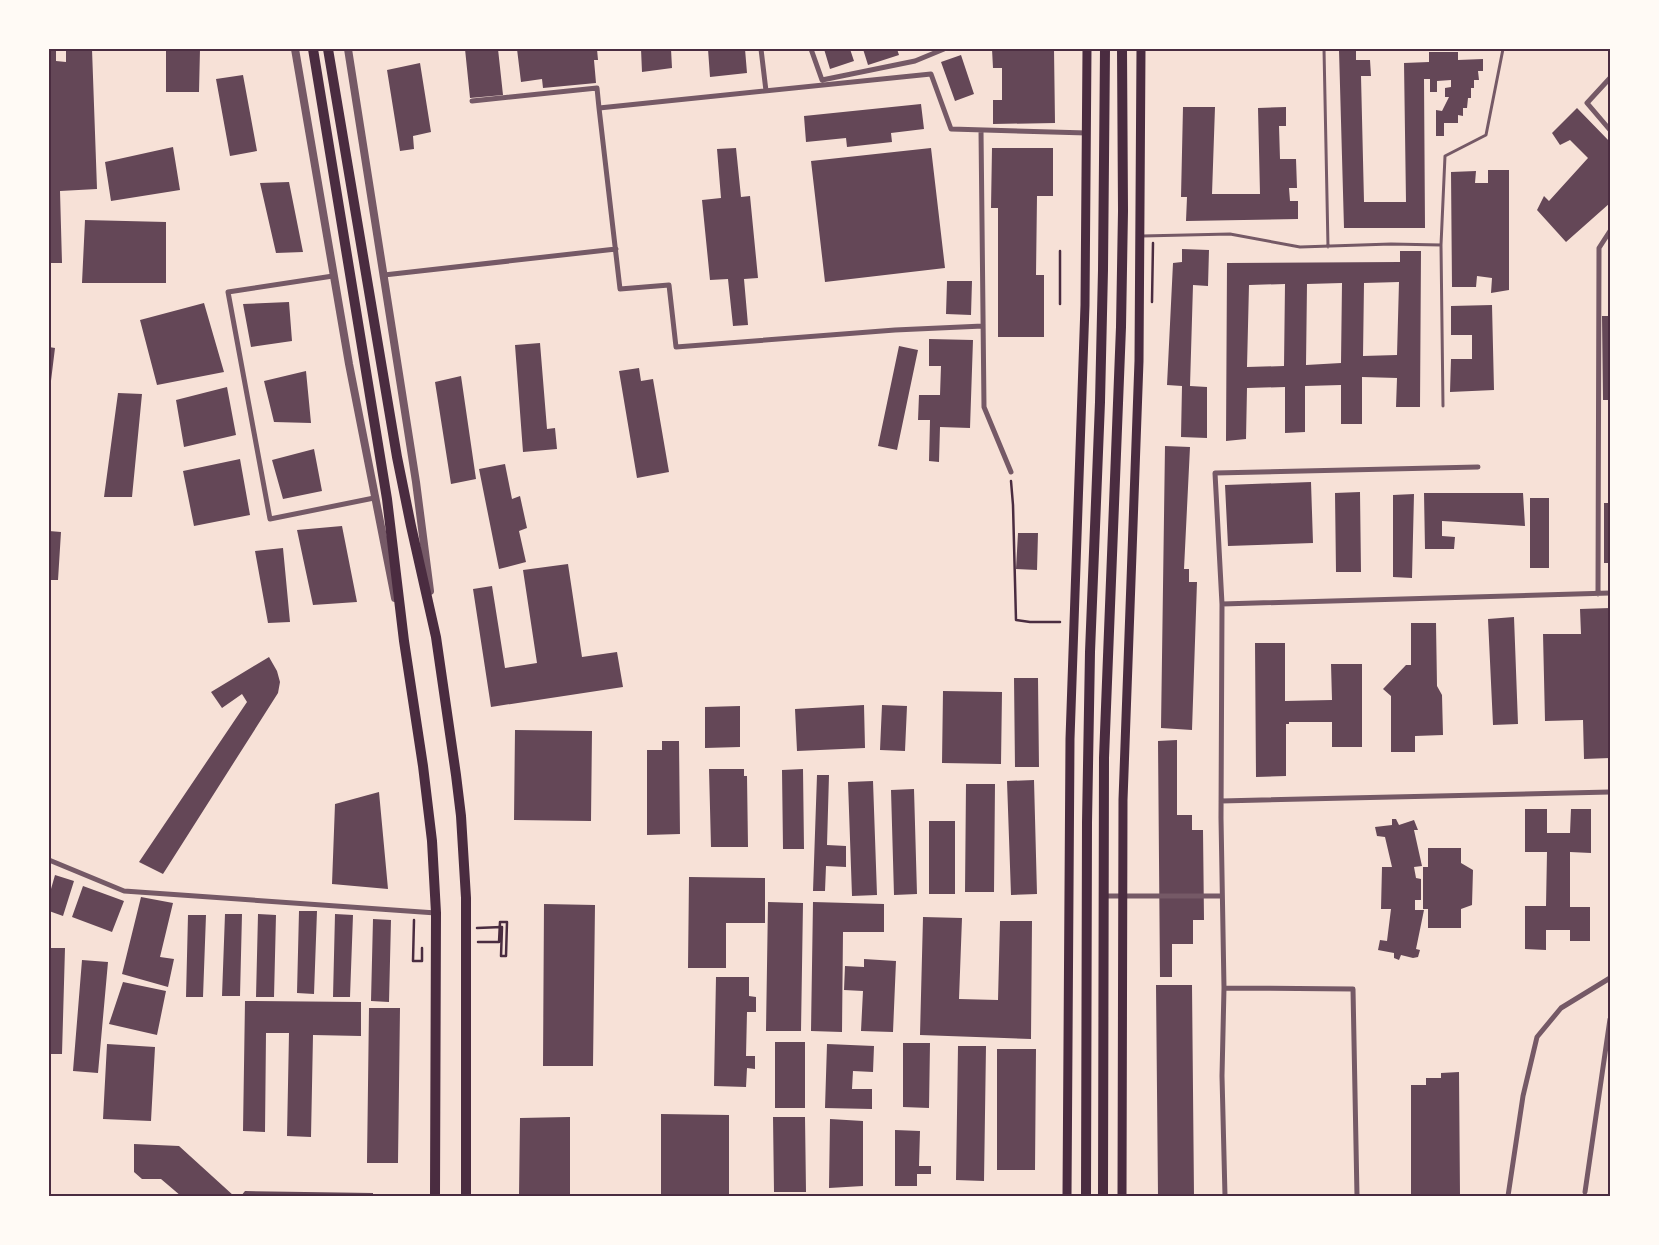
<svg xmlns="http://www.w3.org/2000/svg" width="1659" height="1245" font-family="Montserrat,sans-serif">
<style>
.building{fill:#644757;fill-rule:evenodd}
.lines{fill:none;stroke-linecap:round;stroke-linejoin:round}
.path{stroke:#4a2c40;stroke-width:2.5}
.service{stroke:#755966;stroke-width:3}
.minor{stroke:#755966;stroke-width:5}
.tertiary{stroke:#755966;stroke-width:8}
.secondary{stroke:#4a2c40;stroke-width:9}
.trunk{stroke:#4a2c40;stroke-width:10}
.neatline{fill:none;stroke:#4a2c40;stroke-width:2}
</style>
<rect width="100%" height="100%" fill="#f7e1d7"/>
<path class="building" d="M49,49H56V61L66,62V49H92L97,189L60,191L62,263H49Z
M166,49H200L199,92H166Z
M465,49H498L503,95L470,98Z
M517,49H597L598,60H594L596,83L543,88L542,79L521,82Z
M641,49H671L672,68L642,72Z
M708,49H745L747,73L710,77Z
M824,49H850L854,61L830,69Z
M863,49H897L899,55L868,65Z
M992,49H1054L1055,123L993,124V100H1002V68H993Z
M1356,49V60H1370L1371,76H1361L1364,202H1406L1404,63L1429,62V52H1458V60L1483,59V71H1478L1479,80H1474V88H1471V98H1468L1467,108H1463V116L1458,115V123H1444V136H1436V110L1442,111L1449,97H1445V88L1451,87V80L1437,81V92H1430V79H1424L1425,228H1344L1339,50Z
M961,55L974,94L955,101L941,62Z
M420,63L431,132L413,136L414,149L400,151L387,70Z
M243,75L257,151L230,156L216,79Z
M921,104L924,129L891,133L892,142L847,147L846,138L806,142L804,116Z
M1183,107H1215L1212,194H1260L1258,108L1286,107V126H1279L1280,159H1296L1297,188H1289L1290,201H1298V219L1186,221L1187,197H1181Z
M1577,108L1610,142V203L1566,242L1537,210L1544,196L1549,201L1588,158L1570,140L1560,145L1552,133Z
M173,147L180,190L111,201L105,162Z
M736,148L741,197L750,196L758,278L744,279L748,325L733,326L728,279L710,280L702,200L721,198L717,149Z
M931,148L945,268L825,282L811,161Z
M992,148H1053V196H1037L1036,275H1044V337H998V208H991Z
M1488,170H1509V290L1491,293L1492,278L1477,276L1476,287H1452L1451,172L1476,171L1475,183H1488Z
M289,182L303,252L276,253L260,183Z
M85,220L166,222V283H82Z
M1182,249L1209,250L1208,286L1193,285L1190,386L1207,387V438L1181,437L1182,386L1167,385L1173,263L1182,262Z
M1400,251H1421L1420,407H1396L1397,378L1362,377V424H1341V385L1305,386V432L1285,433V387L1247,388L1246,439L1226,441L1227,263L1400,262ZM1399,282L1397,355L1363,356L1364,283ZM1342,283L1341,363L1306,365L1307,284ZM1285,284L1284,366L1247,367L1249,285Z
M947,281H972L971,315L946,314Z
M289,302L292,341L251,347L243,304Z
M204,303L224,372L157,385L140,320Z
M1492,305L1494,390L1450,392L1451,359H1472V335H1451V306Z
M1602,316H1610V400H1603Z
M929,339L973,340L970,428L940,427L939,462L929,461L930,420H918L919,395H940L941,366H929Z
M540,343L547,429L555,428L557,449L523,452L515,345Z
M899,346L918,350L897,450L878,446Z
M49,347L55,348L50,389H49Z
M639,368L641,381L653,379L669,472L637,478L619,371Z
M306,371L311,423L274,422L264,381Z
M461,376L476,479L451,484L435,382Z
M227,387L236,435L184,447L176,400Z
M118,393L142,394L132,497H104Z
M1165,446L1190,447L1184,569H1189V582H1197L1192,730L1161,728Z
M314,449L322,491L283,499L272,460Z
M240,459L250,515L194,526L183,471Z
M505,464L512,499L520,496L527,528L519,531L526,562L499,569L479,469Z
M1311,482L1313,543L1228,546L1225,485Z
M1360,492L1361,572H1336L1335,493Z
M1424,493H1523L1525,526L1442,521V536L1455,537L1454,549H1425Z
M1414,494L1412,578L1393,577V495Z
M1530,498H1549V568H1530Z
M1604,503H1610V563H1604Z
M342,526L357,602L313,605L297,530Z
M49,531L61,532L58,580H49Z
M1018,533H1038L1037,570L1016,569Z
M283,548L290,622L268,623L255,551Z
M568,564L582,657L617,652L623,687L491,707L473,589L492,586L505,668L537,663L523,570Z
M1610,608V758L1584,759L1583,720L1545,721L1543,634H1581L1580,609Z
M1514,617L1518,724L1493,725L1488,619Z
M1411,623H1436L1437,686L1442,695L1443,735L1415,736V752H1391V696L1383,689L1406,665H1411Z
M1255,643H1285V701L1332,700L1331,664H1362V747H1332V722H1289V724H1286V776L1256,777Z
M269,657L277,671L280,682L278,693L163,874L139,862L247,702L242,694L222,708L211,692Z
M1014,678H1038L1039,767H1015Z
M943,691L1002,692L1001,764L942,763Z
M864,705L865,748L797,751L795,709Z
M882,705L907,706L905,751L880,750Z
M740,706V747L705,748V707Z
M515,730L592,731L591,821L514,820Z
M1177,740V815H1192V830H1203L1204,920H1193V944H1172V977H1160L1158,741Z
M662,741H679L680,834L647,835V750H662Z
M709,769H744V776H747L748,847H711Z
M803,769L804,849H783L782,770Z
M817,775H829L827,845L846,846V867L826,866L825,891H813Z
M1034,780L1037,894L1011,895L1007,781Z
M873,781L877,895L852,896L848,782Z
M966,784H995L994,892H965Z
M914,789L917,894L894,895L891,790Z
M379,792L388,889L332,884L335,804Z
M1525,809H1547V833H1570L1571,809H1591V853L1570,852V907H1590V941H1570V930H1546V950L1525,949V906H1546L1547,852H1525Z
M1392,819H1396L1399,825L1414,820L1418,830H1414L1422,866L1414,867L1416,878L1421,879V900H1415V910H1424L1416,949L1420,950L1418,957L1413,958L1401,955L1399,960L1394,958V953L1378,950L1380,940L1387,941L1391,909H1381L1382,867H1392L1385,837L1377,836L1375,827L1392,825Z
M929,821H955V894H929Z
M1428,848H1461V863L1473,870L1472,905L1461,909V928H1428V909H1423V867H1428Z
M55,875L74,881L63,916L49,911V896Z
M689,877L765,878V923H726V968H688Z
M83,886L124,901L112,932L72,917Z
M141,897L173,903L160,957L174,959L168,987L122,974Z
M768,902L803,903L801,1031H766Z
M813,902L884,904V932H843L842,1032L811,1031Z
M544,904L595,905L593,1066H543Z
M299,911H317L314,994L297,993Z
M225,914H242L240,996H222Z
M258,914L276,915L274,997H256Z
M335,914L353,915L350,997H333Z
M188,915H206L203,997H186Z
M923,917L962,918L959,999L998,1000L1000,921H1032L1031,1039L920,1035Z
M373,919L391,920L389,1002L371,1001Z
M49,948H65L62,1054H49Z
M864,959L896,961L893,1032L861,1031L863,991L844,990L845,966L864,967Z
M82,960L108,962L98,1073L73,1071Z
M716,977H749V996L756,997V1012H747L746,1056H755V1069L747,1068L746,1087L714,1086Z
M123,982L166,991L157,1035L109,1024Z
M1156,985H1192L1194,1196H1158Z
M245,1001L361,1002V1036L313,1035L311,1137L287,1136L289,1033H266L265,1132L243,1131Z
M369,1008H400L398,1163H367Z
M775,1042H805V1108H775Z
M903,1043H930L929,1108L903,1107Z
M107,1044L155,1047L151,1121L103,1119Z
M827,1044L874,1046L873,1072L853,1071L852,1089H872V1109L825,1108Z
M958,1046H986L984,1181L956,1180Z
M997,1049H1036L1035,1170H997Z
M1459,1072L1460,1196H1411V1085H1426V1078H1441V1073Z
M661,1114L729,1115V1196H661Z
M570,1117V1196H519L520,1118Z
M773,1117H805L806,1192H774Z
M830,1119L863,1121V1186L829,1188Z
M895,1130L920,1131L919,1166H931V1174H917V1186H895Z
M134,1144L179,1146L234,1196H181L161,1179H142L134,1172Z
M245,1191L373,1193V1196H241Z"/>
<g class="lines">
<path class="path" d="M1152,302L1153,243
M1060,304V251
M1011,481L1013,505L1016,620L1030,622H1060
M414,920L413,961H422V948
M477,928L502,927L501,956H506L507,922H500L499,942H478"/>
<path class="service" d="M1324,49L1328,247
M1142,236L1230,234L1300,247L1391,244L1441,245
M1443,406L1441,245L1445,156L1486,135L1503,49"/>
<path class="minor" d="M761,49L766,91
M811,49L822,80L915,61L944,49
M1610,78L1587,103L1610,130
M472,101L597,88L599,108L931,74L951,129L1087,133
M599,108L620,289L669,285L676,347L895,330L983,326
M981,130L984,407L1011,472
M384,275L616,249
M333,276L228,292L270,519L374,498
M1598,594L1599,248L1610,231
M1222,604L1610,593
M1221,801L1610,792
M49,860L124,891L436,913
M1103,896H1222
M1224,988L1222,1076L1225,1196
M1585,1192L1610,1019
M1357,1196L1353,989L1224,988L1221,818L1222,604L1215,473L1478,467
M1508,1196L1523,1096L1537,1037L1561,1008L1610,978"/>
<path class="tertiary" d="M295,49L349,364L395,598
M348,49L416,482L430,591"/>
<path class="secondary" d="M1067,1196L1070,739L1085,305L1087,49
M1122,1196L1123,800L1139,361L1141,49"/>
<path class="trunk" d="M313,49L387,499L404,641L423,766L432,841L436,913L435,1196
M328,49L397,457L411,526L436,637L456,775L461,816L466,898V1196
M1086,1196L1087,823L1090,652L1100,402L1103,270L1105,49
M1103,1196L1104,758L1121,327L1123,211L1122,49"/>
</g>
<rect width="1659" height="1245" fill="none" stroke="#fffaf5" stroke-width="100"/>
<rect x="50" y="50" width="1559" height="1145" class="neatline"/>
</svg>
